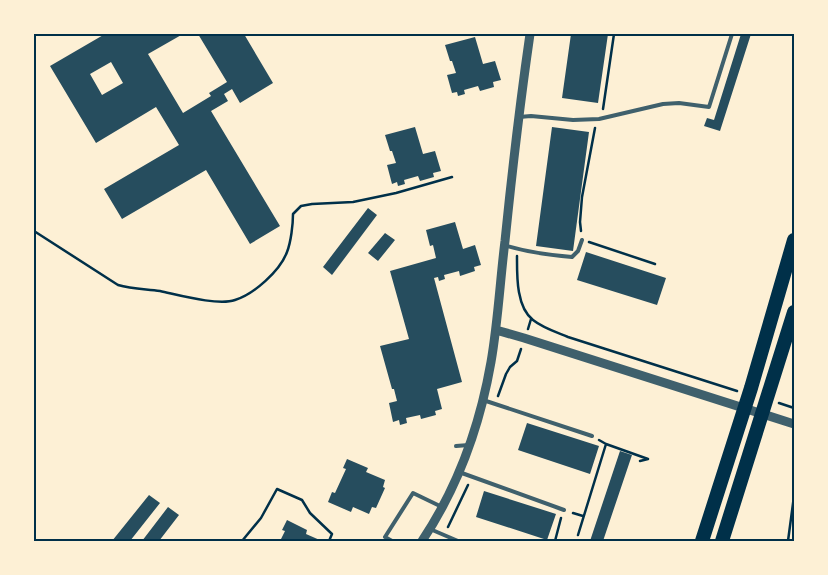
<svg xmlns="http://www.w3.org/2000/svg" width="828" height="575" font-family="Bitter,serif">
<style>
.building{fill:#264d5e;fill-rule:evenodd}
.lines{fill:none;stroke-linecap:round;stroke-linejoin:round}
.path{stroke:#003049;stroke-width:2.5}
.service{stroke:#3f606c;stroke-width:4}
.tertiary{stroke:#3f606c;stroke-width:9}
.trunk{stroke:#003049;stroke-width:14}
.neatline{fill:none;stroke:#003049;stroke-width:2}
</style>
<rect width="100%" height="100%" fill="#fdf0d5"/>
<path class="building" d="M105,34H183L148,54L183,113L211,96L209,93L227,82L198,34H244L273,83L240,103L232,89L224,94L228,101L211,111L280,226L250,244L206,170L122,219L104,189L179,145L156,107L96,143L50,66ZM111,62L123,83L102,95L90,74Z
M571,34H608L598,103L562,98Z
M741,34H751L720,131L704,126L707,118L714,120Z
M475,37L483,64L495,61L501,80L493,82L494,87L480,91L478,86L464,90L465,94L458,96L457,92L452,93L447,75L456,73L452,61H450L445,45Z
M415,127L423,154L435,151L441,171L433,173L434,177L420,181L418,176L404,180L405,184L398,186L397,182L392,184L387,165L396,163L392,151H390L385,135Z
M552,127L589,132L573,251L536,246Z
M368,208L377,215L332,275L323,267Z
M455,222L463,249L475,245L481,265L474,267L475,271L460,276L459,271L444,275L445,279L439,281L438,277L434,278L462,382L437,389L442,409L435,411L436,415L421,419L420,415L406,418L407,423L400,425L399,420L393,422L389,403L397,401L394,389H392L380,346L409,339L390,271L436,258L433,245L430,246L426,230Z
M385,233L395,240L378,261L368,253Z
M586,252L666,278L657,305L577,280Z
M527,423L599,446L590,474L518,450Z
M620,451L632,455L603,541H590Z
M347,459L368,468L366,472L385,480L383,487L385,488L376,508L372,507L369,514L353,507L351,512L328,502L332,492L335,493L346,469L343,468Z
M484,491L556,514L547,540L476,517Z
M149,495L160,503L130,541H112Z
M168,507L179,515L159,541H142Z
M287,520L307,530L306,534L322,541H280L285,531L282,530Z"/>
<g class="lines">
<path class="path" d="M603,109L614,34
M34,231L118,285C132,289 146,289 160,291C179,295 218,306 235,300C254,294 280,271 287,252C291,242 293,224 293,214L301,206L312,204L353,202L396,193L452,177
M581,231L580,222L582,197L595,128
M589,242L655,264
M517,256C517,275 516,307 533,320C543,328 556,332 568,337L737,391
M528,329L531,319
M498,396L506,374L510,367L517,361L521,349
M779,403L794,408
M606,444L648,459L640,461
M573,513L583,516
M448,527L468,485
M578,535L606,444L599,440
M242,541L261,518L277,489L302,500L310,513L332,534L329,541
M555,541L561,518
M788,541L794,496"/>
<path class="service" d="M519,117L531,116L573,120L599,119L663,104L679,103L709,107L732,34
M504,245C526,252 549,255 572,257L578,251L582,240
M483,400L592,436
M456,446L469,445
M459,472L564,510
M430,529L458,541
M392,541L385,537L413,493L442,507"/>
<path class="tertiary" d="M496,330L524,338L794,424
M422,541C458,487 480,425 491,362C498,322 500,281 505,241C512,172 520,103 530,34"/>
<path class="trunk" d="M702,541L751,388L794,240
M722,541L794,312"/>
</g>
<rect width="828" height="575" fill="none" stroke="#fdf0d5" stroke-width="70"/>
<rect x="35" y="35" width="758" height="505" class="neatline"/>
</svg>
